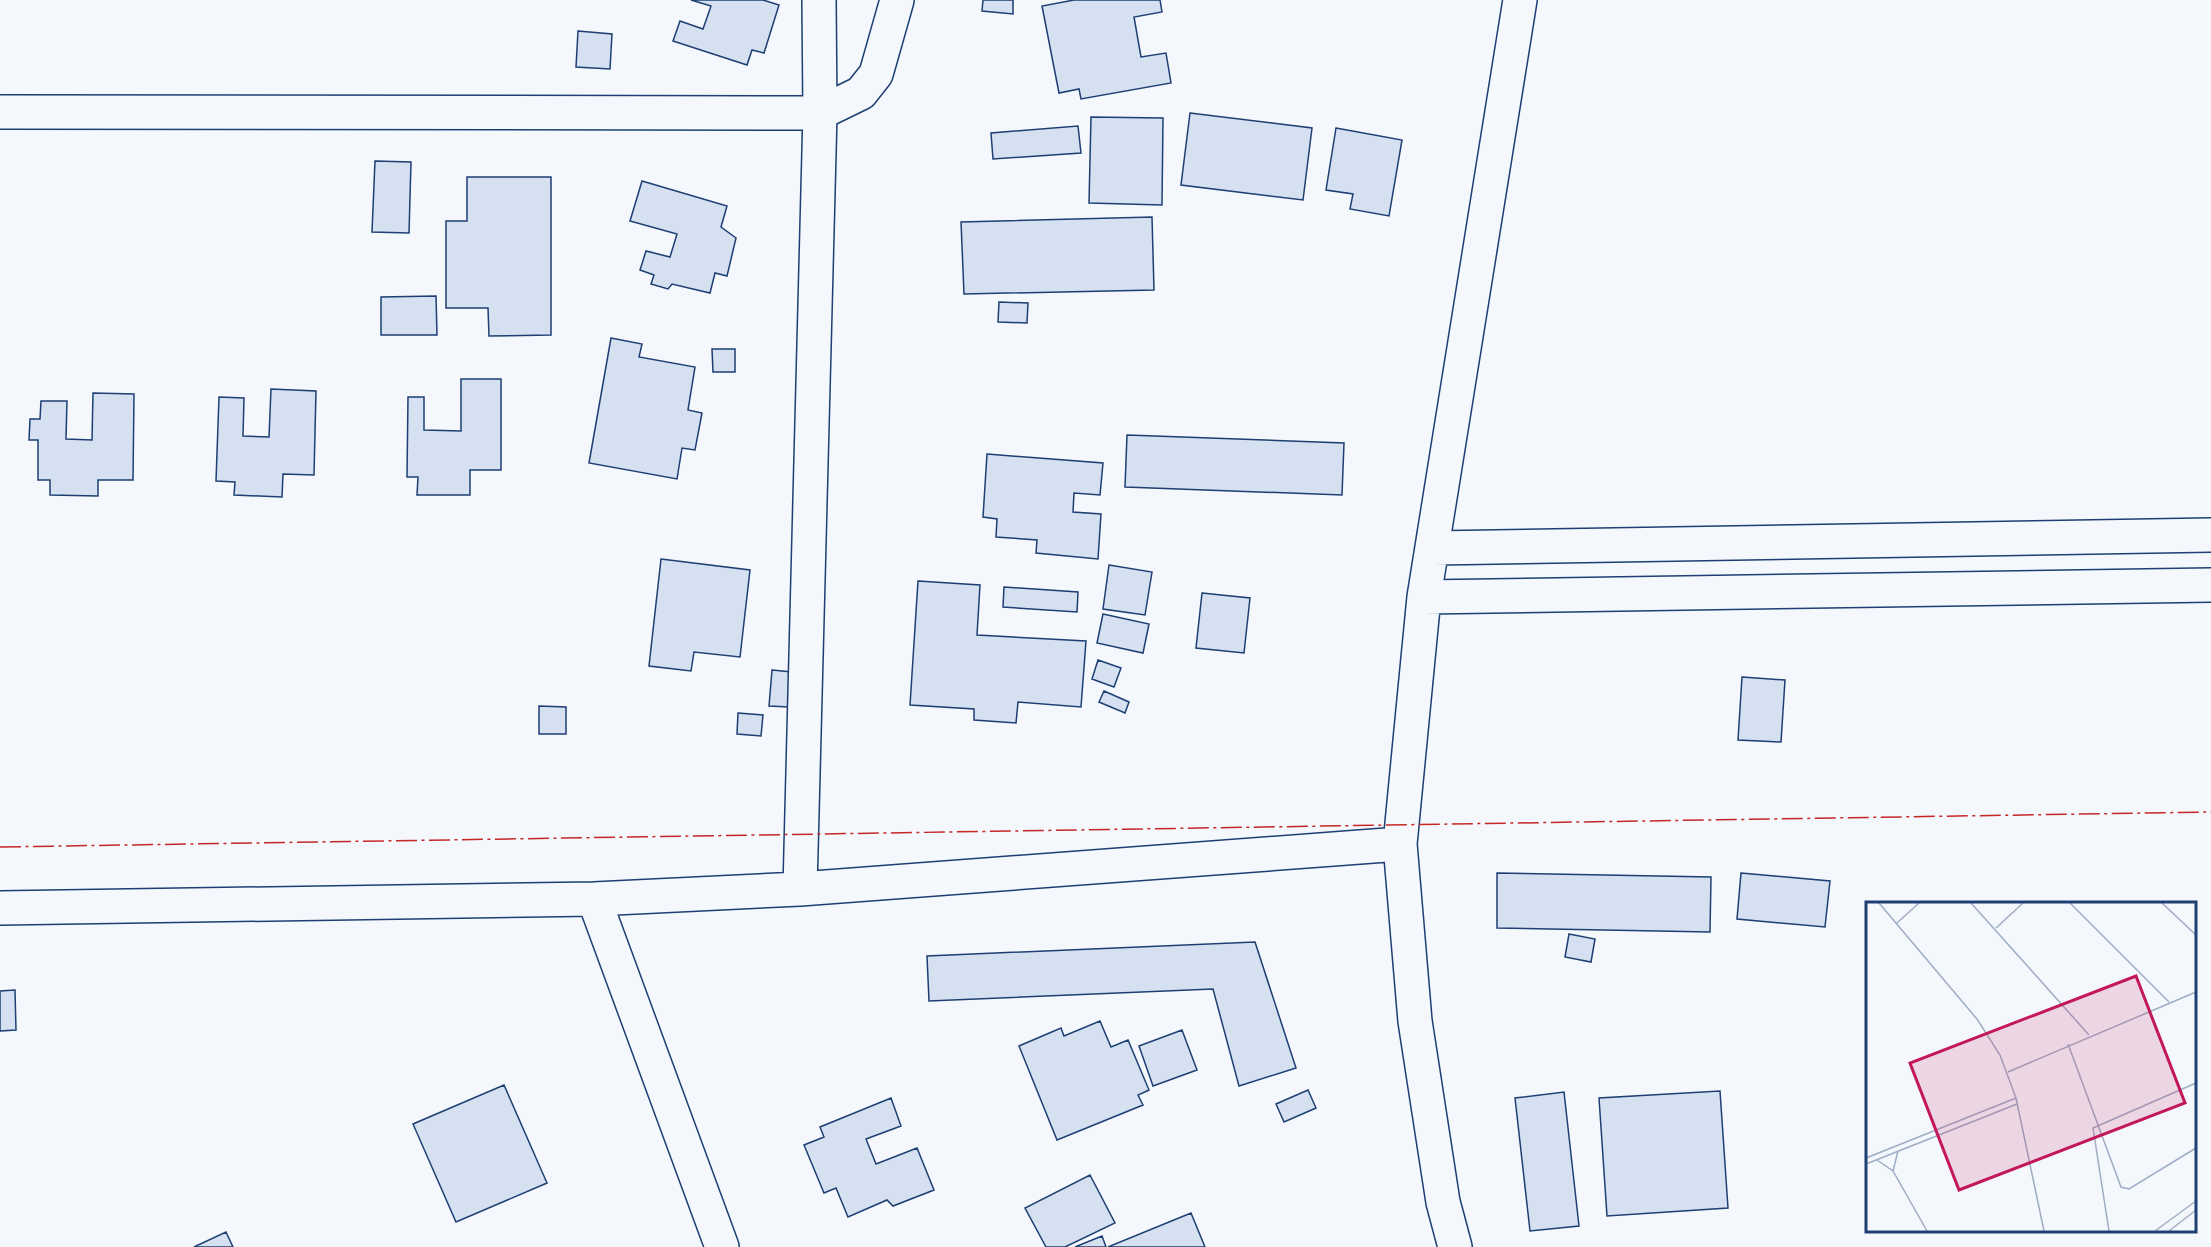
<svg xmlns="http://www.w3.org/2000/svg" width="2211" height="1247" font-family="'Open Sans',sans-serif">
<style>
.building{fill:#d5e0f0;stroke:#1d3f73;stroke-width:1.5}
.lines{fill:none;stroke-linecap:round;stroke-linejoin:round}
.minor-casing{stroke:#1d3f73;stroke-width:36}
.minor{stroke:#f4f7fb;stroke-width:33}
.power{stroke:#c62828;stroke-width:1.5;stroke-dasharray:21 4.5 3 4.5;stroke-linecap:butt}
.inset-road{fill:none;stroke:#9eadc5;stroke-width:1.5}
.view{fill:#c2185b;fill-opacity:0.15;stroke:#c2185b;stroke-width:3}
.inset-edge{fill:none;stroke:#1d3f73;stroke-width:3}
</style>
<rect width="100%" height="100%" fill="#f4f7fb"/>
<path class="building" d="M691,0H763L779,5L764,53L752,50L747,65L673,41L680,21L703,29L711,6Z
M983,0H1013V14L982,11Z
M1074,0H1160L1162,12L1134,17L1141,57L1166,53L1171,83L1081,99L1079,89L1059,93L1042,6Z
M578,31L612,34L610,69L576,67Z
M1190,113L1312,128L1303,200L1181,185Z
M1091,117L1163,118L1162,205L1089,203Z
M1078,126L1081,153L993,159L991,133Z
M1336,128L1402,140L1389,216L1350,209L1353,194L1326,190Z
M375,161L411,162L409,233L372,232Z
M467,177H551V335L489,336L488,308H446V221H467Z
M642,181L727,206L721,227L736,238L727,276L715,273L710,293L672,284L668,289L651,284L654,275L640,270L646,251L670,257L677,234L630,221Z
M1152,217L1154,290L964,294L961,222Z
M436,296L437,335H381V297Z
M999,302L1028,303L1027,323L998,322Z
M611,338L642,344L639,357L695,367L688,410L702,413L695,450L682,448L677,479L589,463Z
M712,349H735V372H713Z
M461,379H501V470H470V495H417L418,477H407L408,397H424V430L461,431Z
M271,389L316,391L314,475L283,474L282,497L234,495L235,482L216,481L219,397L244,398L243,436L269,437Z
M93,393L134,394L133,480H98V496L50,495V480H38V440H29L30,419H40L41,401H67L66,439L92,440Z
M1127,435L1344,443L1342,495L1125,487Z
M987,454L1103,463L1100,495L1074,493L1073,512L1101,514L1098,559L1036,553L1037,540L996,537L997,519L983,517Z
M661,559L750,570L740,657L694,652L691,671L649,666Z
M1109,565L1152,572L1145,615L1103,609Z
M918,581L980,585L977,635L1086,641L1081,707L1018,702L1016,723L974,720V709L910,705Z
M1004,587L1078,592L1077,612L1003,607Z
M1202,593L1250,598L1244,653L1196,648Z
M1103,614L1149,624L1143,653L1097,643Z
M1098,660L1121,668L1114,687L1092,679Z
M772,670L792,672L789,707L769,706Z
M1742,677L1785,680L1781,742L1738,740Z
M1104,691L1129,702L1125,713L1099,702Z
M539,706L566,707V734H539Z
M738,713L763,715L761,736L737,734Z
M1497,873L1711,877L1710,932L1497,928Z
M1741,873L1830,881L1825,927L1737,919Z
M1569,934L1595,939L1591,962L1565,957Z
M1255,942L1296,1068L1239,1086L1213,989L929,1001L927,956Z
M15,990L16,1030L0,1031V991Z
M1100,1021L1111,1047L1128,1040L1149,1090L1138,1095L1143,1105L1057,1140L1019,1046L1061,1028L1064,1036Z
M1182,1030L1197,1070L1153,1086L1139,1046Z
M504,1085L547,1183L456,1222L413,1124Z
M1308,1090L1316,1108L1284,1122L1276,1104Z
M1720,1091L1728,1208L1607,1216L1599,1098Z
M1564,1092L1579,1226L1530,1231L1515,1098Z
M891,1098L901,1126L866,1139L876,1164L917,1148L934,1190L893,1206L887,1200L848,1217L836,1188L824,1193L804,1145L824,1137L820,1127Z
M1090,1175L1115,1223L1065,1247H1046L1025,1208Z
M1191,1213L1205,1247H1108Z
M226,1232L233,1247H194Z
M1102,1236L1106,1247H1075Z"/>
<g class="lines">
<g class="minor-casing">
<path id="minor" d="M0,112L820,113L861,93L876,74L897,0
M1434,548L2211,535
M1424,597L2211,585
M800,889L820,113L819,0
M594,899L722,1247
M0,908L594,899L800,889L1400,844
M1455,1247L1443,1202L1415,1021L1400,844L1424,597L1520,0"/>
</g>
<use href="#minor" class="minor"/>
<path class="power" d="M0,847L2211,812"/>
</g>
<g transform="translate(1866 902)">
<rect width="330" height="330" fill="#f4f7fb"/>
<path class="inset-road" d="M13,1L111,117L134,153L150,196L178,329M105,1L223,133M204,1L303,100M296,1L330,33M31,21L53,1M130,26L157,1M202,142L255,285L263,287L330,246M142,170L330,90M0,256L150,196M11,258L27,269L61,329M0,262L151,202M27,269L32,249M243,329L227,226L330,181M289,329L330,299M303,329L330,308"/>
<path class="view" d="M270,74L319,201L93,288L44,161Z"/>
<rect width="330" height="330" class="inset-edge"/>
</g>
</svg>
